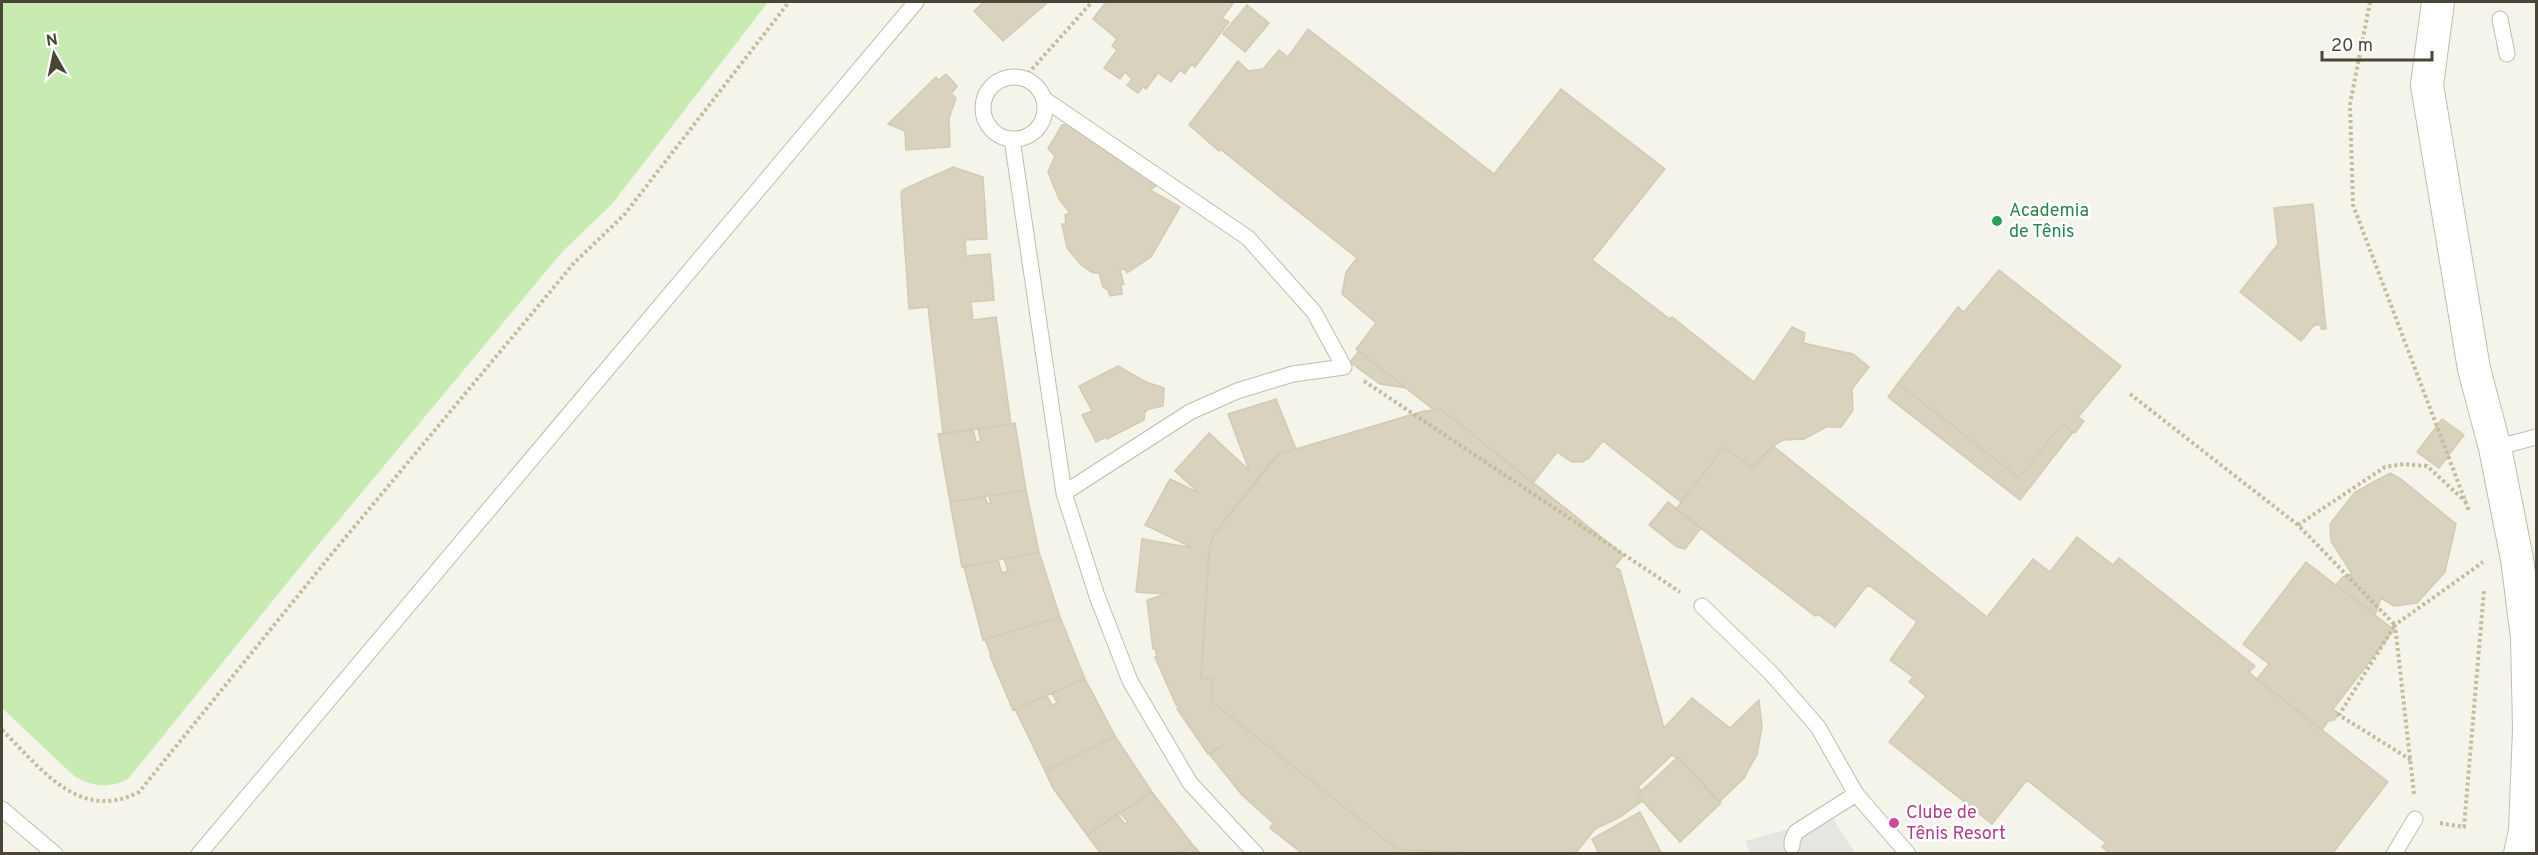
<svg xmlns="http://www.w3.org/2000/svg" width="2538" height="855" font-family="Overpass,sans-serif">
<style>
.green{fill:#c8ebb1}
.parking{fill:#e7e5e1}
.building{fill:#d8d2be;stroke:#d3cbb1;stroke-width:1.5}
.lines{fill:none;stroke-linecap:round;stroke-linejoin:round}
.service-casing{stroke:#c1bdac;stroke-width:17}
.minor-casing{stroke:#c1bdac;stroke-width:34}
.path{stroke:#c4bc9c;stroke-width:4;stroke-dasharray:3 3;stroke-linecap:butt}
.service{stroke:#fff;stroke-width:15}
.minor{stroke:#fff;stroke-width:32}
.leisure-dot{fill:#2e9e5b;stroke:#fff;stroke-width:2}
.hotel-dot{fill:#d1479c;stroke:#fff;stroke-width:2}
.labels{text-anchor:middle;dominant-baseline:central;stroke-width:5;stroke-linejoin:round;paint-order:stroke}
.leisure-label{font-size:18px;fill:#27864d;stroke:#fff;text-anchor:start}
.hotel-label{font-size:18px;fill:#b23c85;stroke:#fff;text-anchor:start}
</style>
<rect width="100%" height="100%" fill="#f5f4ea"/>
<path class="green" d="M2,2H768L612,204L562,252L318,545L128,779C109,789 91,787 73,775L2,708Z"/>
<path class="parking" d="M1832,817L1855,853H1750L1745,841Z"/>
<path class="building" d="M984,2H1048L1003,41L974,11Z
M1106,2H1234L1222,18L1229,22L1195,67L1191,64L1185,74L1180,70L1171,82L1158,73L1146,89L1143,87L1138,93L1127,85L1132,79L1125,72L1120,79L1104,68L1117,50L1112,46L1117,39L1093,19Z
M1247,5L1269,23L1245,52L1223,34Z
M1308,29L1494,174L1561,89L1665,169L1592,260L1670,319L1672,317L1754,382L1792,327L1805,333L1803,343L1853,354L1869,367L1852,389L1853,410L1841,427H1826L1804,439L1783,440L1770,448L1753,468L1724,447L1681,502L1603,441L1589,458L1582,462H1572L1557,452L1533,483L1441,409L1434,410L1356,349L1376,323L1342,294L1346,272L1357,258L1220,149L1219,151L1189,125L1238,61L1248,71L1263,69L1279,50L1288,57Z
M946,74L957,86L951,94L956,98L949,118L950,147L906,150L905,131L888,124L936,77L939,80Z
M1090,121L1115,157L1120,154L1156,186L1150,190L1180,207L1151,257L1127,273L1125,269L1120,270L1124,284L1121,285L1122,294L1110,296L1108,290L1103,287L1099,273H1093L1081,265L1067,248L1062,224H1066L1065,215L1070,213L1059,199L1048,172L1055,156L1048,149L1062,125Z
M953,167L983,177L987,239L965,240L966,256L990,254L994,300L971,302L973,320L996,317L1011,424L943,434L928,307L909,309L901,194L902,190Z
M2313,204L2326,329H2321V325H2316V323L2301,341L2240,292L2278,244L2274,208Z
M1999,270L2121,366L2078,417L2084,421L2075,433L2062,424L2019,478L1898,383L1958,307L1964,312Z
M1359,351L1406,388L1380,384L1350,362Z
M1118,366L1146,382L1164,388L1163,406L1149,409L1145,412L1144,420L1107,439L1106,437L1096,442L1082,415L1092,411L1079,386Z
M1898,383L2019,478L2062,424L2073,432L2020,500L1888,397Z
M1276,399L1296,449L1279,454L1270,463L1215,533L1210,545L1201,678L1213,679L1211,701L1397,849L1487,854H1303L1270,828L1273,823L1242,795L1210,755L1223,745L1208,754L1177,709L1180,708L1176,705L1155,657L1157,656L1155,649H1153L1147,600L1166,594L1136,592L1142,539L1193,548L1145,525L1170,479L1199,493L1175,471L1209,433L1249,470L1228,414Z
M1441,409L1624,555L1614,567L1620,570L1664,728L1692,698L1730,728L1759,700L1762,727L1757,754L1744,778L1719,802L1678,757L1676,758L1672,755L1638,787L1641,791L1637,795L1642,801L1620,817L1595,829L1575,854H1487L1397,849L1211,701L1213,679L1201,678L1209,549L1215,533L1279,454L1424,411Z
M2442,419L2464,435L2439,468L2417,452Z
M1015,423L1026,490L950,502L938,434L973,429L976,442L981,441L978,429Z
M1773,446L1987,617L2033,559L2050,572L2077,537L2113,565L2119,558L2255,666L2249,672L2257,679L2388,782L2332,854H2110L2102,847L2106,843L2027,780L1992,824L1889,742L1926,696L1909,682L1913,677L1890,660L1917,622L1870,586L1866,587L1835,627L1819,615L1815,616L1676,509L1724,447L1753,468Z
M2390,473L2401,479L2456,524L2445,572L2417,603L2394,606L2381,598L2375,615L2336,585L2343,577L2352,574L2331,541L2330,524L2355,492Z
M1026,490L1039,552L962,567L950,502L985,497L987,503H991L989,496Z
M1668,502L1701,528L1685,549L1677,547L1649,525Z
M1039,552L1060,617L983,640L964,567L998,560L1002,573L1008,571L1004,559Z
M2306,562L2394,630L2333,709L2339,714L2334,720L2328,721L2322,730L2257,679L2269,664L2243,644Z
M1060,617L1085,679L1013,710L990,656L991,655L985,639Z
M1085,679L1115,736L1045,771L1015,709L1047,696L1052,705L1057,703L1052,693Z
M1115,736L1152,792L1087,835L1053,788L1045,771Z
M1678,757L1721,803L1680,842L1637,795Z
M1152,792L1192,844L1180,854H1101L1087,835L1117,814L1125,824L1128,822L1120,813Z
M1640,812L1662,854H1599L1592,839Z
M1192,844L1201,854H1180Z"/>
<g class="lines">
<g class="service-casing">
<path id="service" d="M2500,19L2507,54
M983 108a31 31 0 1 1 62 0a31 31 0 1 1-62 0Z
M1044,99L1248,238L1314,312L1344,367L1293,374L1237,391L1190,412L1064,493
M1012,139L1064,493L1097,596L1130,681L1190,783L1256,854
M2495,448L2536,437
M1702,606L1771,673L1818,727L1856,794L1908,854
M2,809L55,854
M1792,846V841L1796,832L1856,794
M199,854L916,2
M2394,854L2415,819"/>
</g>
<g class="minor-casing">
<path id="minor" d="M2438,2L2427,85L2474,369L2495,448L2517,559L2527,637L2529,729L2525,831L2520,854"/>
</g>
<path class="path" d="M2370,2L2350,104L2353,205L2469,511
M1024,78L1092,2
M1364,381L1680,592
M2130,394L2298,525L2395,625L2339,715L2411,760
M2298,525L2385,467L2404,464L2427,466L2466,502
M2,730C41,768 79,823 139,792L330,556L574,263L624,215L789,2
M2414,794L2395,625L2483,562
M2440,823L2464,827L2484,590"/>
<use href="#service" class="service"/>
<use href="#minor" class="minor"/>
</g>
<circle class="leisure-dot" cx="1997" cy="221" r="6"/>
<circle class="hotel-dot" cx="1894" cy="823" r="6"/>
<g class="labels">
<g class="leisure-label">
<text x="2009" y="211">Academia<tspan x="2009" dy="21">de Tênis</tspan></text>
</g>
<g class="hotel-label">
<text x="1906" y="813">Clube de<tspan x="1906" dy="21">Tênis Resort</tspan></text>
</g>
</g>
<rect width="2538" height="855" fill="none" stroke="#4a4537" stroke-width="6"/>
<g transform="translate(54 54) rotate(351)" stroke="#ffffff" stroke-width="4.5" paint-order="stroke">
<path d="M0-4.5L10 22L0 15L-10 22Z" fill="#4a4537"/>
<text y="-9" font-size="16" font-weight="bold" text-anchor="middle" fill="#4a4537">N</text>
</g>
<path d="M2322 51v9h110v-9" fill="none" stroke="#4a4537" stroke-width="3"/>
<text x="2331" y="51" font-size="18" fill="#4a4537" stroke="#ffffff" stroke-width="4.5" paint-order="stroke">20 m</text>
</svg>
